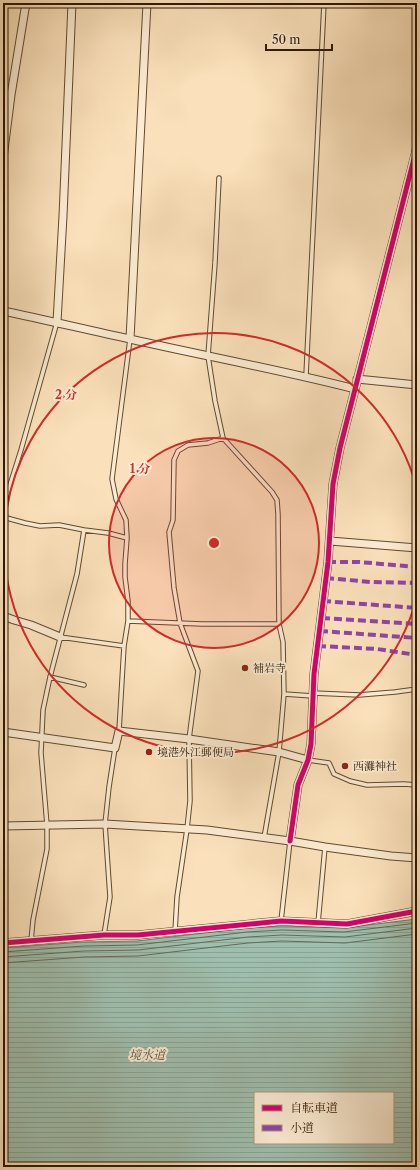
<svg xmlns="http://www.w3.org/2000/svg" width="420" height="1170" font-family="'Libre Caslon Text','Noto Serif JP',serif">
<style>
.water{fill:url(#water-rules);stroke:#717b69;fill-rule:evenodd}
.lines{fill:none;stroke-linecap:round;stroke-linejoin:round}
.shore{stroke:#666a58;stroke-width:1}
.lane-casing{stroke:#604a30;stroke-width:5.5}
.street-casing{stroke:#604a30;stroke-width:9}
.lane{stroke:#fcecd3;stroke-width:3.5}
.street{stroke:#fcecd3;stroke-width:7}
.quiet{stroke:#8e44ad;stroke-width:4;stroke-dasharray:8 4;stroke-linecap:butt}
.cycleway-casing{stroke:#fcecd3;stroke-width:8}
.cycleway{stroke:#d6006c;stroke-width:5}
.ring{fill:none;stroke:#d62828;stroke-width:2}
.poi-dot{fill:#8f2418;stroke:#fcecd3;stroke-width:1.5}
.labels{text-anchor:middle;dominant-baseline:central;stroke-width:4;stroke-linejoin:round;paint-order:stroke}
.poi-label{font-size:11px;fill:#2d1702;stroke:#fcecd3;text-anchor:start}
.water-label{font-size:12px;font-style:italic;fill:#55513e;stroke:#fcecd3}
.centre{fill:#d62828;stroke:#fcecd3;stroke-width:2}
.ring-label{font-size:12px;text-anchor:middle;font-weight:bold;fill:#d62828;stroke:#fcecd3;stroke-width:4;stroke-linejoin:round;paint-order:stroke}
</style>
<defs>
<pattern id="water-rules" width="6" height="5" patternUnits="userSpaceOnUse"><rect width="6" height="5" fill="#9fbeae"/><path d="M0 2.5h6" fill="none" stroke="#89a394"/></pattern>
</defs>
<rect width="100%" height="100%" fill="#fbe1bb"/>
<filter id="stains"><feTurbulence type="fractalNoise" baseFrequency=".005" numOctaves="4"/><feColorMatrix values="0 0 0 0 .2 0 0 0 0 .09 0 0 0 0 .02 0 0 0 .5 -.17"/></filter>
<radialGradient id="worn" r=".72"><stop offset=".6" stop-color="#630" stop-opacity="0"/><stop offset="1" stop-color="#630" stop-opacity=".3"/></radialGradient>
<path class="water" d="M417,919V1167H3V948L83,942L137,941L247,928L282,926L344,928ZM255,1093H393V1143H255Z"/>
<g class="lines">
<path class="shore" d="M3,952L84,946L137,945L247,932L282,930L344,932L417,923
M3,957L84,951L138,950L248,937L282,935L345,937L417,928
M3,963L84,957L138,956L248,943L282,941L345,943L417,934"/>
<g class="lane-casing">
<path id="lane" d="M219,178L215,263L208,356L215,401L223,438L272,492L277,500L278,514L279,624
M306,376L324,3
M3,507L21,450L57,322
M3,517L25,523L40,526L59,525L84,530
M128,621L202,624H279L283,642L284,694L313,696
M60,637L124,646
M50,677L77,574L84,530L108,533L127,538
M313,693L359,695L395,692L417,689
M119,731L124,646L128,621V601L125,577V564L127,538L126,520L116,499L112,479L130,339
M308,760L329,763L334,774L350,781L367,785L404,784L417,785
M264,838L279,752L284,694
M281,921L290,841
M318,923L325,847
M175,932L177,897L187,829L190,801L189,739L198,671L180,623L174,588L169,532L173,520L174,460L178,451L188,445L208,443L223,438
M104,935L110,897L105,824L109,787L115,748
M31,941L33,920L47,849V825L41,753L43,710L50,677L84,685"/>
</g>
<g class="street-casing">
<path id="street" d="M3,158L11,95L26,3
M3,311C46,320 88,330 130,339C205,356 281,370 355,389
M57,322L63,216L72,3
M130,339L147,3
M357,379L417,385
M330,541L417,548
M3,616L14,620L31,625L60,637
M3,732L115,748L119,731L189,739L279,752L308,760
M3,826L105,824L207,830L290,841L325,847L391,856L417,858
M290,841L298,785L308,760L311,744L314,674L328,562L333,484L340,448L417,147
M3,943L104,935H138L281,921L347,924L417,911"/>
</g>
<use href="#lane" class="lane"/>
<use href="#street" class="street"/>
<path class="quiet" d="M328,562H359L417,567
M326,578L371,582L417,583
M323,601L417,608
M322,618L417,624
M320,631L417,638
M318,646L377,649L417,655"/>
<g class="cycleway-casing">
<path id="cycleway" d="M290,841L298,785L308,760L311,744L314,674L328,562L333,484L340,448L417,147
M3,943L104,935H138L281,921L347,924L417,911"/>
</g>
<use href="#cycleway" class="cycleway"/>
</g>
<circle cx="214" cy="543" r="105" fill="#d62828" fill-opacity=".12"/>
<g class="ring">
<circle cx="214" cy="543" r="105"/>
<path d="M417 597A210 210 0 1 1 417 489"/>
</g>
<g class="poi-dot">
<circle cx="245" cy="668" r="4"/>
<circle cx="149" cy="752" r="4"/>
<circle cx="345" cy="766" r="4"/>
</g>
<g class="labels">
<g class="poi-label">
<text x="253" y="668">補岩寺</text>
<text x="157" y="752">境港外江郵便局</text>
<text x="353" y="766">西灘神社</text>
</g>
<g class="water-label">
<text x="147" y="1054">境水道</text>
</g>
</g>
<circle cx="214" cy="543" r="6" class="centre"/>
<g class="ring-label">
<text x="66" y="399">2 分</text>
<text x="140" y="473">1 分</text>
</g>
<rect width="420" height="1170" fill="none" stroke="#fbe1bb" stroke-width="16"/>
<rect x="4" y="4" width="412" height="1162" fill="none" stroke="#2d1702" stroke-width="2"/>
<rect x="8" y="8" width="404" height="1154" fill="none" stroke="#2d1702"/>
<rect x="254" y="1092" width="140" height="52" fill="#fcecd3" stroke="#a9977f"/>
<rect x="262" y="1105" width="20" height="6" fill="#d6006c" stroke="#a9977f"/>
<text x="290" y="1112" font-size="12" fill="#2d1702">自転車道</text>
<rect x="262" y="1125" width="20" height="6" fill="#8e44ad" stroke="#a9977f"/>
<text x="290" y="1132" font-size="12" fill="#2d1702">小道</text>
<path d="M266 44v6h66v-6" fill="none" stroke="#2d1702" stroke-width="2"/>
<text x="272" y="44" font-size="12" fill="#2d1702" stroke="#fcecd3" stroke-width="3" paint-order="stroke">50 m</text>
<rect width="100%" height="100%" filter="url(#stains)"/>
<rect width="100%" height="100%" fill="url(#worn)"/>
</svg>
